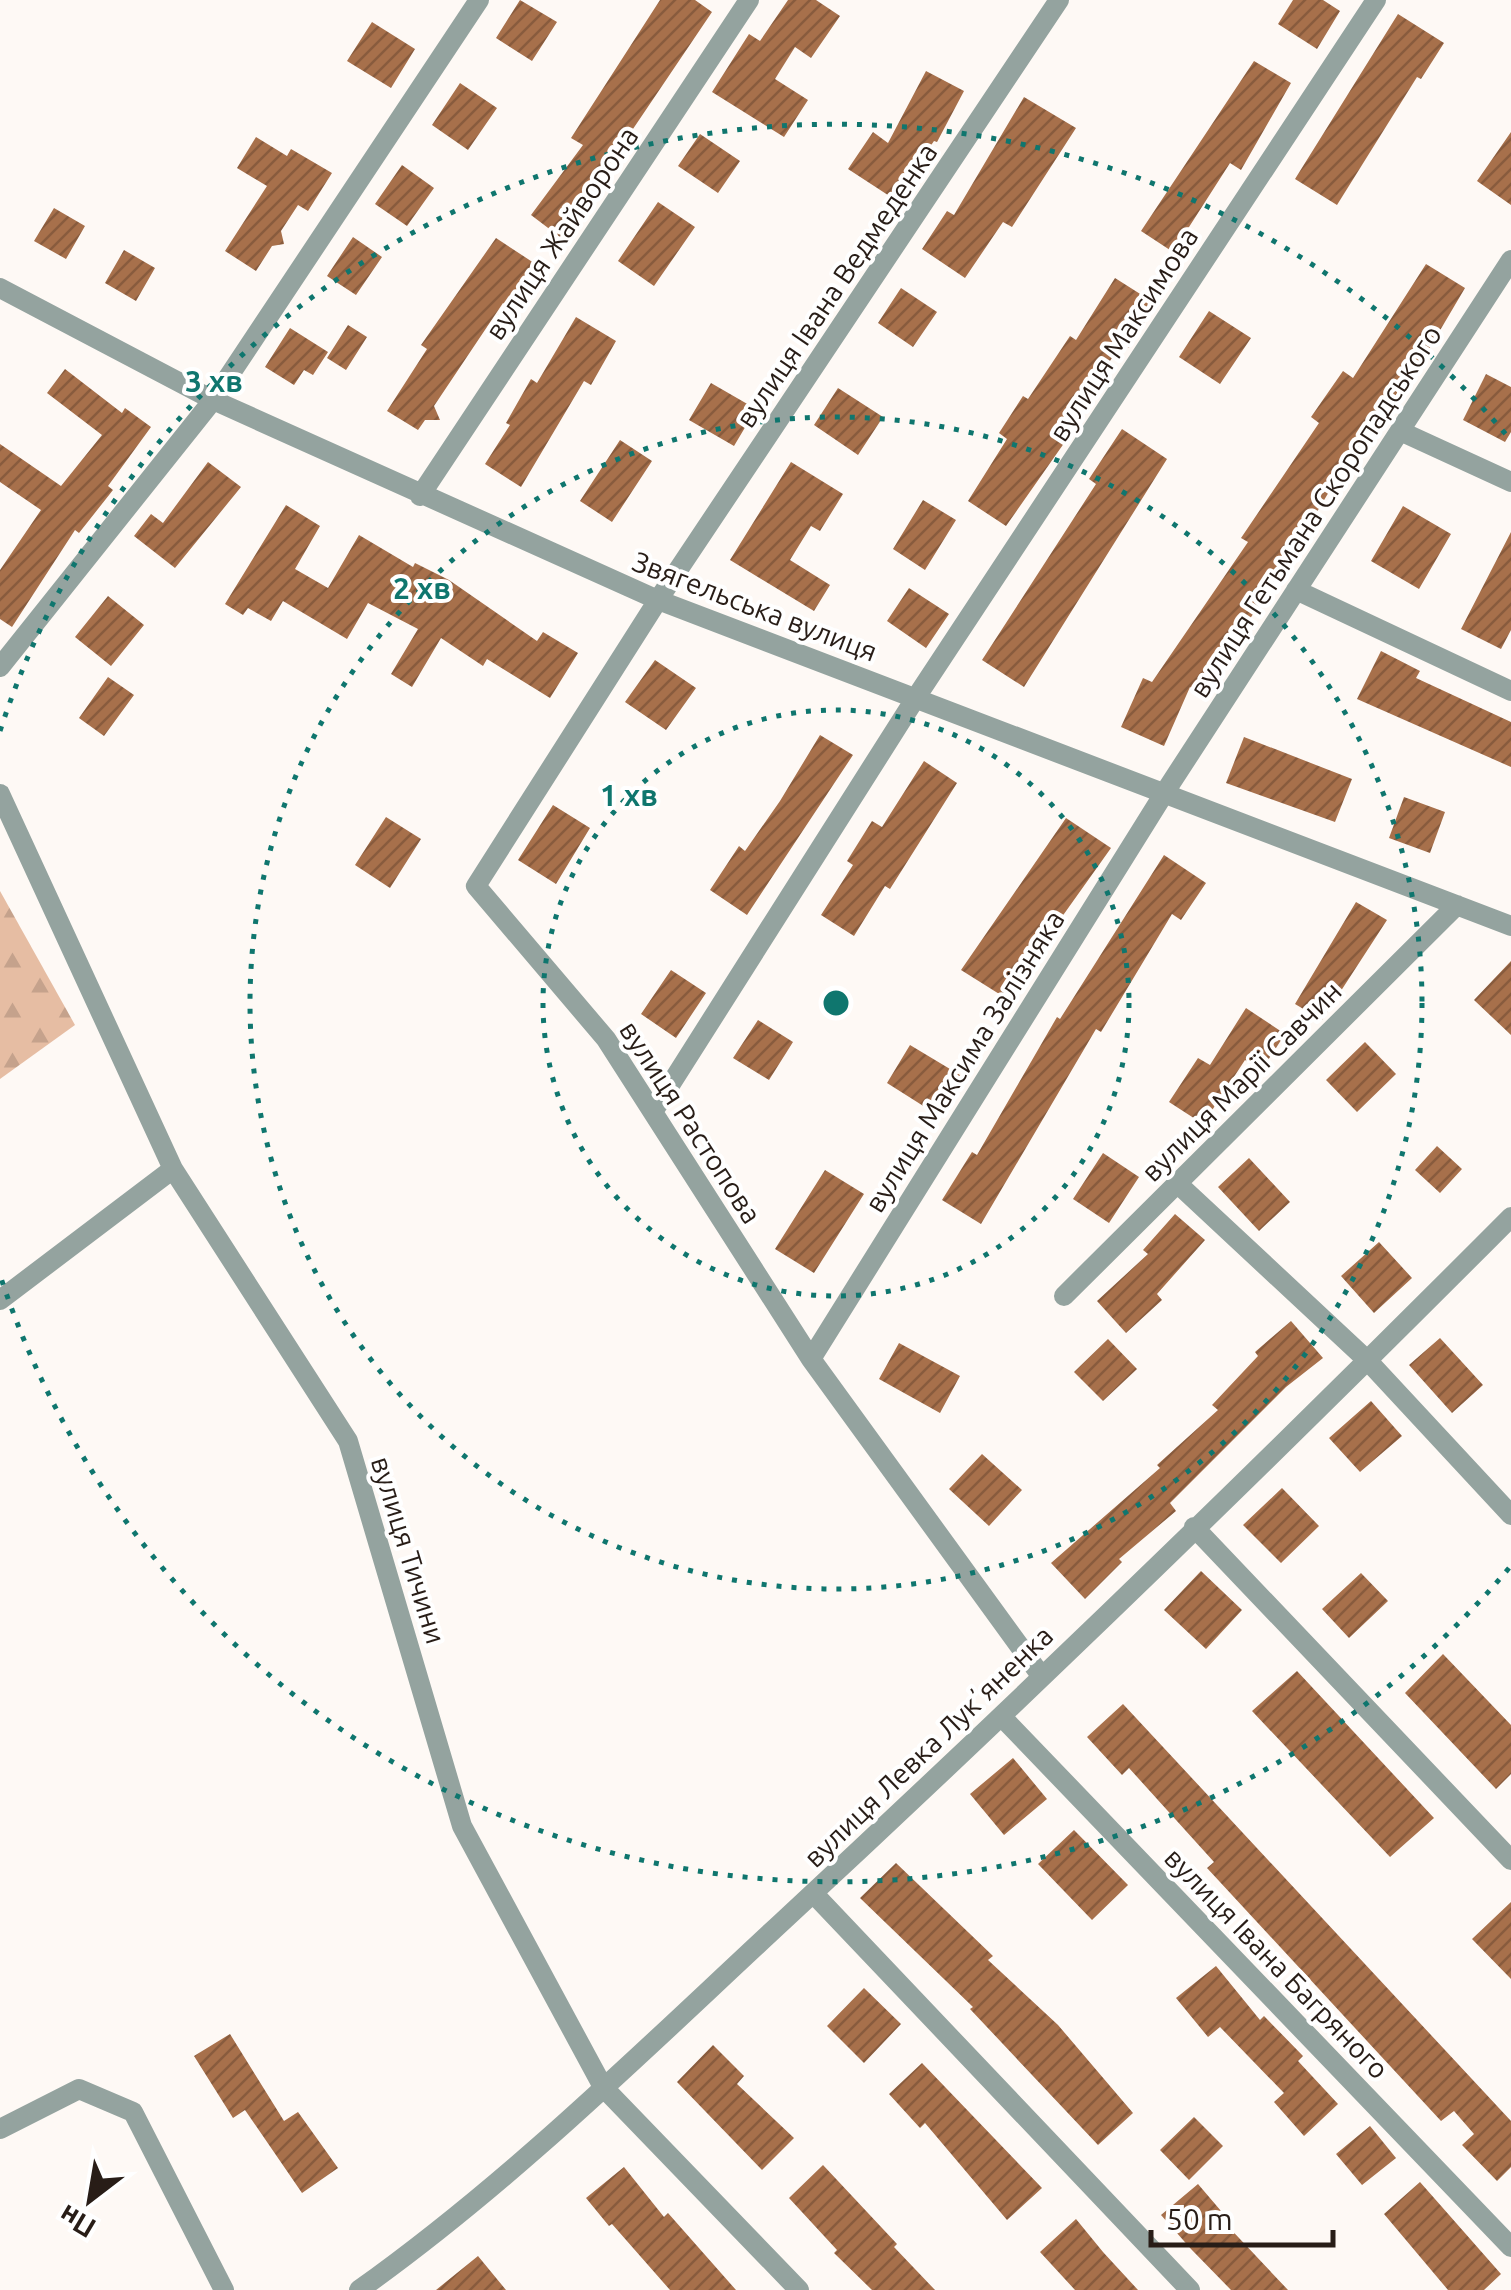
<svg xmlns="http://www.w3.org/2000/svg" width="1511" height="2290" font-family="Ubuntu,sans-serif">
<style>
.forest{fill:url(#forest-firs)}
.building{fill:url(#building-hatch)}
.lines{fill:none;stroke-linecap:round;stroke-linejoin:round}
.minor{stroke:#94a39f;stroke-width:20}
.ring{fill:none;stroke:#0f766e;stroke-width:5;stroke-dasharray:5 10}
.labels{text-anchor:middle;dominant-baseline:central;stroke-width:8;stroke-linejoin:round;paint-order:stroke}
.street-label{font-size:28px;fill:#281d17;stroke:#fff}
.centre{fill:#0f766e;stroke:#fff;stroke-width:5}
.ring-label{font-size:30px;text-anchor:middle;font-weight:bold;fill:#0f766e;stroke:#fff;stroke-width:8;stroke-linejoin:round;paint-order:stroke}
</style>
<defs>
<pattern id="forest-firs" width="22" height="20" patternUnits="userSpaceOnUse" patternTransform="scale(2.5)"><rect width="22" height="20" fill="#e6bda3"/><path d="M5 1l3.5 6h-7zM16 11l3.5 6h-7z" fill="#c5a28c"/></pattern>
<pattern id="building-hatch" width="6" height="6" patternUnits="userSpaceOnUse" patternTransform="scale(2.5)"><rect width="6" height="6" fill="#a7704b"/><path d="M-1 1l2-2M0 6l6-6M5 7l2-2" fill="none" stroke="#885b3d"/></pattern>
</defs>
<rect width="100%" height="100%" fill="#fef9f5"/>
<path class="forest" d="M0,891L75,1025L0,1079Z"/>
<path class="building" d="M520,0L557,22L532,61L496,38Z
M660,0H695L712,12L560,237L531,215L583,145L571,138Z
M788,0H816L840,16L811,58L795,47L775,79L808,100L784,137L712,92L749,34L760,41Z
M1293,0H1323L1340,11L1317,49L1278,24Z
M1398,14L1444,43L1421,79L1417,77L1337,205L1295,179Z
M372,22L415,49L391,88L347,61Z
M1254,61L1291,83L1241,170L1230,163L1173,252L1141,231Z
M926,71L964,91L937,142L934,141L894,199L848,169L873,132L888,143Z
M460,83L497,108L468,150L432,125Z
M1024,97L1076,128L1012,227L1003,222L965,278L922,249L947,211L954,215Z
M1511,132V205L1477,181Z
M700,134L740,161L718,193L678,166Z
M256,137L287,156L291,149L332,173L308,211L298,205L281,231L284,244L272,246L256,271L225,251L267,186L237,168Z
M402,165L434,188L407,226L375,204Z
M658,202L695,227L654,286L618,261Z
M54,208L85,226L66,259L34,241Z
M353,237L382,257L356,295L327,276Z
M496,238L537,265L509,307L503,303L434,406L440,420H425L418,430L387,411L427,349L421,345Z
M124,250L155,268L136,301L105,283Z
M1426,264L1465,288L1429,349L1344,467L1271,588L1199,693L1190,687L1164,746L1121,727L1143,678L1152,682L1248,542L1241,538L1319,423L1311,417L1343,371L1353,378Z
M1115,278L1156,304L1129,348L1122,343L1067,425L1074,429L1006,526L968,501L1007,439L999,433L1023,396L1028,399L1070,336L1076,340Z
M901,288L937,312L913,347L878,323Z
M1209,311L1251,338L1220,384L1179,357Z
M576,317L616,341L591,385L584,381L521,487L485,464L510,425L506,423L531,379L537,383Z
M348,325L367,337L346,370L327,358Z
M290,328L328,352L313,375L304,370L294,385L265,367Z
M65,369L122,413L125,408L151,427L108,486L113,490L79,533L75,530L12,627L0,619V570L41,510L0,482V444L61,486L102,435L47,393Z
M1486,374L1511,387V432L1505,442L1463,420Z
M711,383L756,409L734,446L689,420Z
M838,388L883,417L858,455L814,425Z
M1122,429L1167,459L1024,687L982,660L1096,484L1089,479Z
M620,440L652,461L612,522L580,501Z
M208,462L241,487L175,568L134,536L151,514L163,523Z
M791,462L843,494L820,531L811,526L790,560L830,585L814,611L730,560Z
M923,500L956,520L925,570L893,549Z
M286,505L320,526L295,569L328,588L359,535L413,567L415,563L449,580L537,641L543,632L578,653L550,698L487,659L483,666L441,638L412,687L391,674L418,629L368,603L347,639L283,601L271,621L248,608L243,615L225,604Z
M1403,506L1451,534L1419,589L1371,561Z
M1511,532V630L1501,649L1461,629Z
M909,588L949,614L926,648L887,621Z
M108,596L144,625L111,666L75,637Z
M1381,651L1420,671L1416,678L1511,722V767L1357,699Z
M655,660L696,688L666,730L625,702Z
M108,677L134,695L104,736L79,718Z
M820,735L853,755L747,915L710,890L739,846L745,851L780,801Z
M1244,737L1352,779L1335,822L1226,783Z
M924,761L957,783L890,889L885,886L854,936L821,915L853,865L847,861L872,821L882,827Z
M1404,797L1445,812L1430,853L1389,838Z
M553,805L590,828L556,884L518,860Z
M386,817L421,839L390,888L355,865Z
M1066,818L1111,848L1039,949L1036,947L1004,997L961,970Z
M1164,855L1206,883L1181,920L1172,914L1101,1032L1096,1029L981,1224L942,1200L972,1152L977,1155L1057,1017L1060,1019Z
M1356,902L1387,920L1322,1020L1295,1004Z
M1511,961V1035L1474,1000Z
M671,970L706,993L676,1038L641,1014Z
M1246,1008L1285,1034L1261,1071L1245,1060L1203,1124L1169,1102L1198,1058L1210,1065Z
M758,1020L793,1042L769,1080L733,1058Z
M1365,1042L1396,1074L1357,1112L1326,1080Z
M910,1045L960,1075L936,1114L887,1083Z
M1437,1146L1462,1169L1440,1193L1415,1170Z
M1103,1153L1139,1177L1109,1223L1073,1199Z
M1249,1158L1290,1202L1259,1231L1218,1187Z
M825,1170L864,1194L814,1273L775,1249Z
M1175,1214L1205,1240L1157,1294L1162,1300L1126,1333L1097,1301L1148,1254L1143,1250Z
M1379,1242L1412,1278L1374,1313L1341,1276Z
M1291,1321L1323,1358L1286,1387L1170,1503L1176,1511L1119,1559L1122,1562L1085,1599L1051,1563L1160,1468L1157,1465L1218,1410L1212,1405L1258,1356L1255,1352Z
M1440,1338L1483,1385L1452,1413L1409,1365Z
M1108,1339L1137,1369L1103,1401L1074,1372Z
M899,1343L960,1376L940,1413L879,1379Z
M1371,1401L1402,1436L1360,1472L1329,1438Z
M982,1454L1022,1490L989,1526L949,1489Z
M1282,1488L1319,1526L1281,1563L1243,1525Z
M1201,1571L1242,1610L1206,1649L1164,1610Z
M1361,1573L1388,1601L1349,1638L1322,1609Z
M1443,1654L1511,1725V1774L1496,1789L1405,1693Z
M1297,1671L1434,1818L1390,1857L1252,1711Z
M1123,1704L1511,2121V2167L1497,2181L1462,2145L1474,2134L1454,2111L1441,2121L1207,1868L1214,1862L1129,1768L1122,1775L1087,1737Z
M1013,1758L1047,1799L1004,1835L970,1794Z
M1074,1830L1128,1885L1092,1920L1038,1864Z
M896,1863L993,1956L988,1960L1058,2025L1133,2113L1098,2145L970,2009L973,2007L860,1898Z
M1511,1902V1979L1472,1939Z
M1216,1966L1260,2020L1264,2016L1303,2056L1298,2061L1338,2104L1304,2136L1274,2102L1284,2093L1220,2027L1208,2037L1176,1998Z
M864,1988L901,2024L864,2063L827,2026Z
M230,2034L284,2121L298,2112L338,2168L302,2193L245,2110L233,2118L194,2056Z
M713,2045L744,2076L737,2084L794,2138L762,2170L677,2082Z
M922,2063L1042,2188L1007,2220L925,2123L920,2128L889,2094Z
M1194,2117L1223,2146L1189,2180L1160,2150Z
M1370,2126L1396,2158L1362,2185L1336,2154Z
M823,2165L897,2244L894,2247L935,2290H872L834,2253L837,2250L789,2198Z
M624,2167L664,2217L668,2213L736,2290H670L612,2224L609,2226L586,2198Z
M1420,2182L1501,2274L1484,2290H1448L1384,2214Z
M1198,2184L1227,2218L1223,2221L1288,2290H1231L1191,2249L1161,2215Z
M1076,2219L1103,2252L1138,2290H1075L1040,2252Z
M478,2256L506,2290H436Z"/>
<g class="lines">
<path class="minor" d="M0,288L213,400L658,600L1511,926
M1400,431L1511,482
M420,496L749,0
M1296,590L1511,691
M0,667L213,400L479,0
M0,794L173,1169L348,1441L462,1826L603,2087L799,2290
M653,1112L915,699L1376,0
M1177,1183L1368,1361L1511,1515
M1064,1296L1457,905
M0,1300L173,1169
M811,1359L1165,792L1511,260
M1194,1527L1511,1860
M1042,1677L811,1359L606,1039L476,886L658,600L1059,0
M1002,1717L1511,2247
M813,1893L1190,2290
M0,2129L79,2089L133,2112L224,2290
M359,2290C511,2182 646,2048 783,1921C1030,1692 1273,1456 1511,1217"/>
</g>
<g class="ring">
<circle cx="836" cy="1003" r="293"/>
<circle cx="836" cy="1003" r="586"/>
<path d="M1509 1568A879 879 0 0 1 0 1275M0 731A879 879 0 0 1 1509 438"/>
</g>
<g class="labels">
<g class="street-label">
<text transform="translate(561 233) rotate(-56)">вулиця Жайворона</text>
<text transform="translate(836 285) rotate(-56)">вулиця Івана Ведмеденка</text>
<text transform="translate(1123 334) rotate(-57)">вулиця Максимова</text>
<text transform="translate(1315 511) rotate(-57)">вулиця Гетьмана Скоропадського</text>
<text transform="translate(755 606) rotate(21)">Звягельська вулиця</text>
<text transform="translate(964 1061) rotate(-58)">вулиця Максима Залізняка</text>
<text transform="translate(1241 1081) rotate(-45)">вулиця Марії Савчин</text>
<text transform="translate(691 1122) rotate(57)">вулиця Растопова</text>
<text transform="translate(409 1550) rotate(73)">вулиця Тичини</text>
<text transform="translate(928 1746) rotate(-44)">вулиця Левка Лукʼяненка</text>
<text transform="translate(1277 1963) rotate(46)">вулиця Івана Багряного</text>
</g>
</g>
<circle cx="836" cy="1003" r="15" class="centre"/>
<g class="ring-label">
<text x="214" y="392">3 хв</text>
<text x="422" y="599">2 хв</text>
<text x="629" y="806">1 хв</text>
</g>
<g transform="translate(90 2200) rotate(211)" stroke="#ffffff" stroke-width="8" paint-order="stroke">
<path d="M0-8L18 38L0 25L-18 38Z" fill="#281d17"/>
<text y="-15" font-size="28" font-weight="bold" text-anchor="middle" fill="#281d17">Пн</text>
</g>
<path d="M1151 2230v15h182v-15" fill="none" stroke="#281d17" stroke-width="5"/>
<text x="1166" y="2230" font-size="30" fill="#281d17" stroke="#ffffff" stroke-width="8" paint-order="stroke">50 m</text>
</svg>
